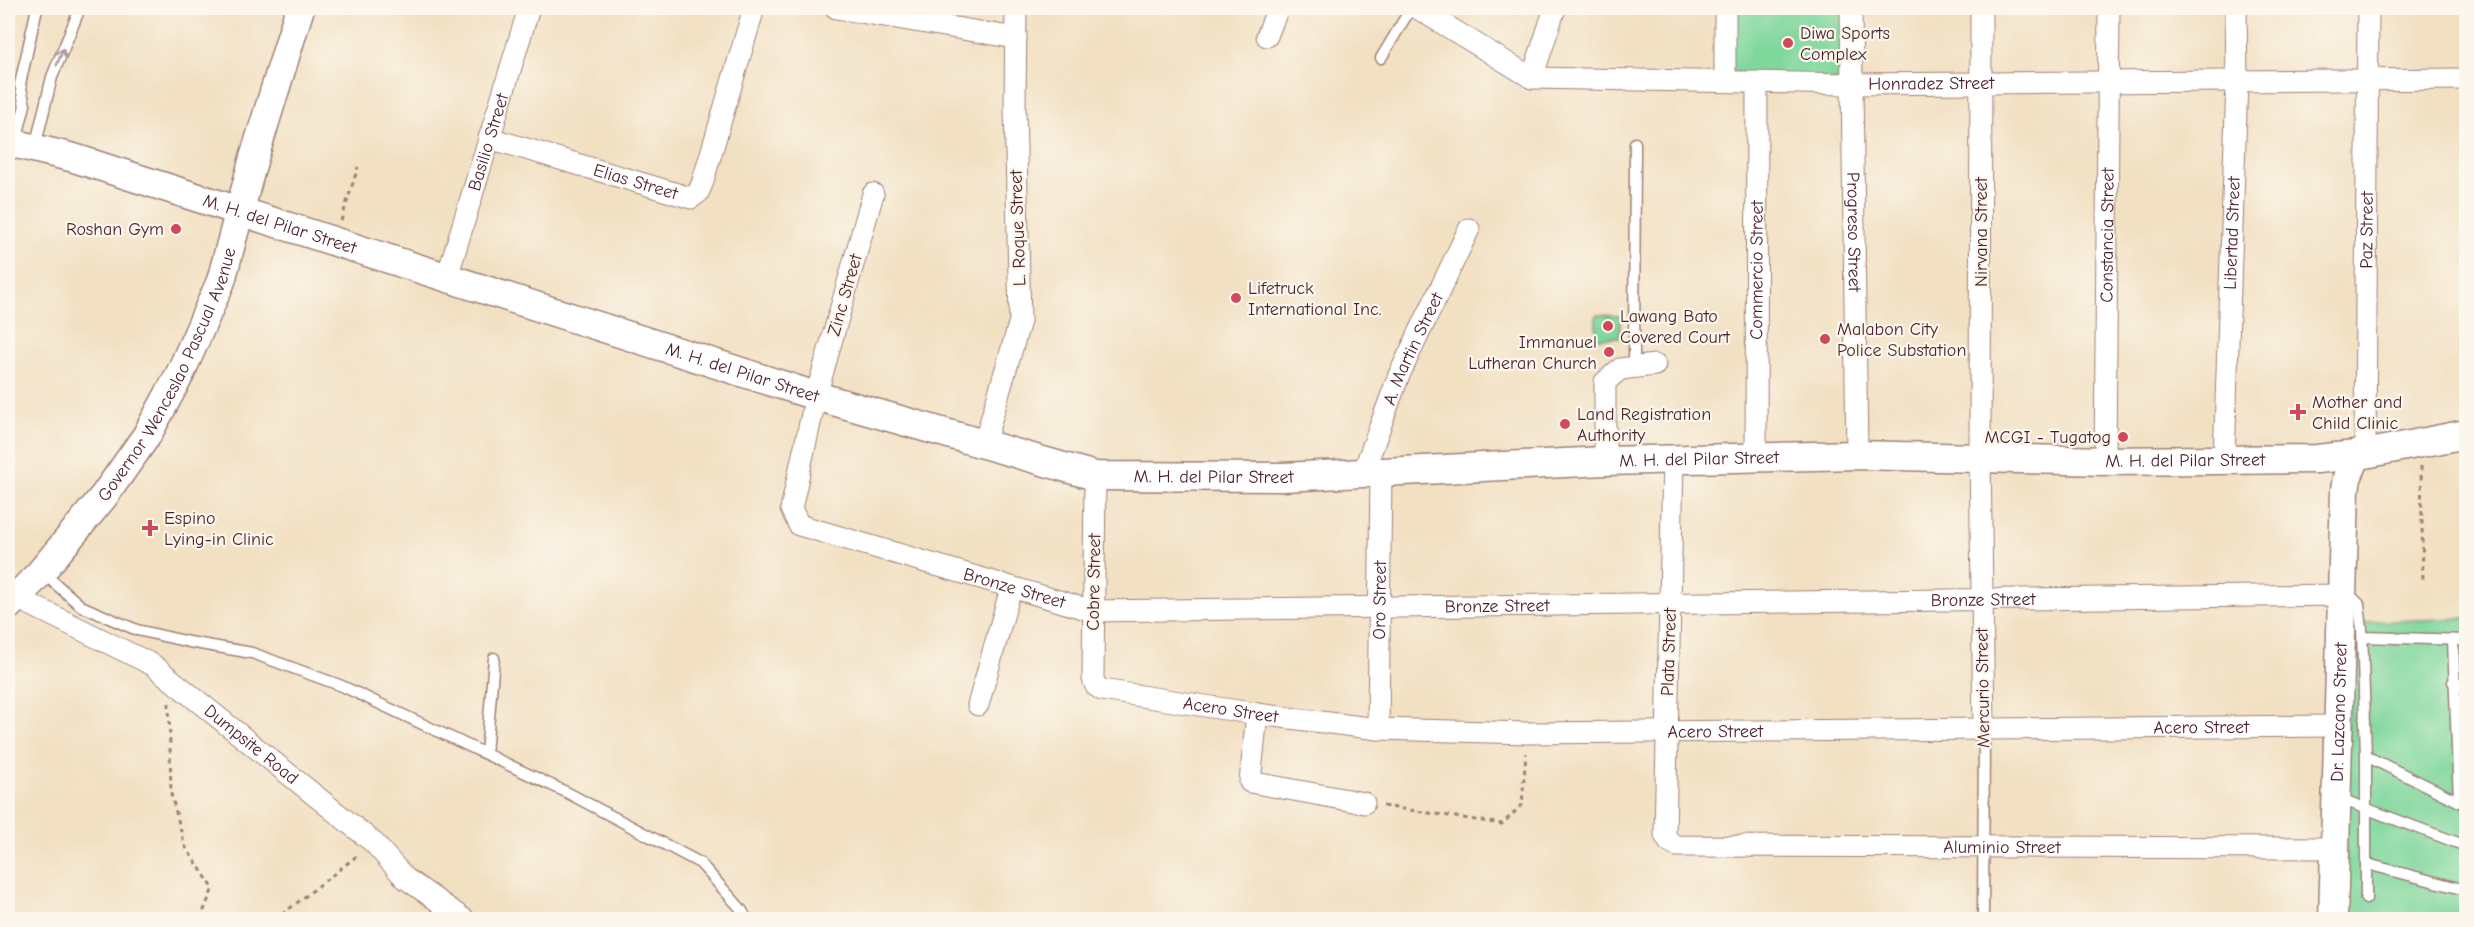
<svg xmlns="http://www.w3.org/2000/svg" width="2474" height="927" font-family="'Comic Neue',sans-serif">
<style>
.green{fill:#7fd79c;stroke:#647b64;stroke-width:1.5}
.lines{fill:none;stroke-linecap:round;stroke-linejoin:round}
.lane-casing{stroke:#9e8076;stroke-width:13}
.street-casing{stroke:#9e8076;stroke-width:23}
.secondary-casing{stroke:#9e8076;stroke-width:31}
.path{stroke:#9e8076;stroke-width:3;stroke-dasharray:4.5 4.5;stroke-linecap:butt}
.lane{stroke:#fff;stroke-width:10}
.street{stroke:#fff;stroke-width:21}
.secondary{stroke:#fff;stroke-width:28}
.oneway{stroke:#ae9aa0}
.poi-dot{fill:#d1495b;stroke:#fbf7ec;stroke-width:2}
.labels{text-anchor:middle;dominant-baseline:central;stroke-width:4.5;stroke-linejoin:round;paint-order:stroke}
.poi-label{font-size:18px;fill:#4a1f2b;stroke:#fbf7ec;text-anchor:start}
.street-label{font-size:18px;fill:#4a1f2b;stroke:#fbf7ec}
</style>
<rect width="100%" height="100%" fill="#fbf7ec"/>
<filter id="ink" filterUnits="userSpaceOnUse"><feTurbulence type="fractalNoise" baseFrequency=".0167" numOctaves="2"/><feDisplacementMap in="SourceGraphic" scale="12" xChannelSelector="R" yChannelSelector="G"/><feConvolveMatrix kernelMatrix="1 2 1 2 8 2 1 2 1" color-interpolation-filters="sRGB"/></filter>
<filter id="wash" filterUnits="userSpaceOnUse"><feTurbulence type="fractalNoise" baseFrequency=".008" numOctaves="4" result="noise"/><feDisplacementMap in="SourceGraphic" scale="24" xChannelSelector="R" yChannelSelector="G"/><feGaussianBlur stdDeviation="1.35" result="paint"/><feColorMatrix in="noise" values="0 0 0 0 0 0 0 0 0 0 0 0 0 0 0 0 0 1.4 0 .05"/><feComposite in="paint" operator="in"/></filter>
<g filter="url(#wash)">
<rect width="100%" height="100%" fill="#f2e0c2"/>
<path class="green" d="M1728,8H1849L1848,81L1727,78Z
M1596,315L1620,316V337L1596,338Z
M2466,618V919L2346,920L2348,623Z"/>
</g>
<g filter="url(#ink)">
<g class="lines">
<g class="lane-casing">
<path id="lane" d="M1381,58L1411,8
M16,141L25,105L20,84L37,8
M35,147L52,77L80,8
M1634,366L1635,143
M42,572L81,606L137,630L189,642L252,653L342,686L568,793L700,863L741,909L747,920
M2345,595L2351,596L2359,604L2362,629L2366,756L2466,805
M2363,637L2466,640
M2453,640L2459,801
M2453,682L2466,687
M486,754L494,658
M2338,798L2466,846
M2367,864L2466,890
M2366,899V756
M1983,920L1984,730"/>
</g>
<g class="street-casing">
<g id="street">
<path d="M836,8L1016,38"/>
<path id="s1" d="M1417,8L1532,78L1851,84L2466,79"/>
<path id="s2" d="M1851,8L1857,455"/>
<path d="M1981,8L1980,456L1984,730"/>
<path d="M1267,36L1278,8"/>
<path d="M1532,78L1555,8"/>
<path d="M1725,81V8"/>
<path id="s3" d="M489,138L691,198L698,193L702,184L754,8"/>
<path id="s4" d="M873,194L816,396L791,509L799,525L1093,611L2342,595"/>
<path id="s5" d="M447,277L529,8"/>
<path d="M984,444L1020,321L1015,108L1016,8"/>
<path id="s6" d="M2365,454L2368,8"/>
<path id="s7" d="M1756,458L1757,82"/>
<path id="s8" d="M2224,459L2237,82L2236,8"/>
<path d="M1605,461V382L1620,369L1655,365"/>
<path id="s9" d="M1673,461L1665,835L1669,842L1677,846L2333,848"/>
<path id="s10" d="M2105,461L2109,8"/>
<path id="s11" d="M1363,473L1399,375L1469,229"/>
<path id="s12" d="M1095,476L1093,679L1096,686L1102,690L1257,714L1378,729L1527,733L2338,726"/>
<path id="s13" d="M17,598L153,665L374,843L405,878L465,920"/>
<path d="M978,705L1011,588"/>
<path d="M1257,714L1250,782L1364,803"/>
<path id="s14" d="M1378,729L1381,471"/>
</g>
</g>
<g class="secondary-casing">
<g id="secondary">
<path id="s15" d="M8,142L74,158L816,396L1095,476L1283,477L1605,461L1857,455L2105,461L2317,459L2365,454L2466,434"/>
<path id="s16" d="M8,606L41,572L104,496L147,435L180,374L221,281L253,161L300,8"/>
<path id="s17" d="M2333,920L2345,490L2347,478L2357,455"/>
</g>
</g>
<path class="path" d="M341,221L358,167
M2421,466L2423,583
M169,703L171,794L185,846L213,888L200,920
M1383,806L1502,824L1522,805L1526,753
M275,920L358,855"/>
<use href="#lane" class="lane"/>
<use href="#street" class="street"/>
<use href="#secondary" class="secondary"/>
</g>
<defs><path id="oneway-shaft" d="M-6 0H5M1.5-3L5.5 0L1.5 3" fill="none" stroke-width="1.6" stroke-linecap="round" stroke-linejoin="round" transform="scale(1.5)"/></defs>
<use class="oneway" href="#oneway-shaft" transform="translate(60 57) rotate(-68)"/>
</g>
<g class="poi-dot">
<circle cx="1788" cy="43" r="6"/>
<circle cx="176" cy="229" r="6"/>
<circle cx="1236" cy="298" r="6"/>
<circle cx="1608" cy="326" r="6"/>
<circle cx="1825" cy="339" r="6"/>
<circle cx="1609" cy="352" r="6"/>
<path d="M2295 403h6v6h6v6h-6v6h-6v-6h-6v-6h6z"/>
<circle cx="1565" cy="424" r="6"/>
<circle cx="2123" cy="437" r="6"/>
<path d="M147 519h6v6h6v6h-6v6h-6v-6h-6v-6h6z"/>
</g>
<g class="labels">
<g class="poi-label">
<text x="1800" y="33">Diwa Sports<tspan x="1800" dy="21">Complex</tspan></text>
<text x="164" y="229" text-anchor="end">Roshan Gym</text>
<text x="1248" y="288">Lifetruck<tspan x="1248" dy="21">International Inc.</tspan></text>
<text x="1620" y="316">Lawang Bato<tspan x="1620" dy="21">Covered Court</tspan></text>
<text x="1837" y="329">Malabon City<tspan x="1837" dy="21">Police Substation</tspan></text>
<text x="1597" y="342" text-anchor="end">Immanuel<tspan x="1597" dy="21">Lutheran Church</tspan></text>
<text x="2312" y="402">Mother and<tspan x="2312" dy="21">Child Clinic</tspan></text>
<text x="1577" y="414">Land Registration<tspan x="1577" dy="21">Authority</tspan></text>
<text x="2111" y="437" text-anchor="end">MCGI - Tugatog</text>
<text x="164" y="518">Espino<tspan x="164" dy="21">Lying-in Clinic</tspan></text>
</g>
<g class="street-label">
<text stroke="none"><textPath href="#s1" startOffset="534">Honradez Street</textPath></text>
<text stroke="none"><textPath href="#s5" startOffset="141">Basilio Street</textPath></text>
<text stroke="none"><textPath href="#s3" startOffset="153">Elias Street</textPath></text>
<text stroke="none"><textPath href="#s15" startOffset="284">M. H. del Pilar Street</textPath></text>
<text transform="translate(1018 228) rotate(-92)">L. Roque Street</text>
<text stroke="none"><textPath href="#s2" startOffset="224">Progreso Street</textPath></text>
<text stroke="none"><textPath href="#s6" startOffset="224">Paz Street</textPath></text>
<text transform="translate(1981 232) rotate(-90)">Nirvana Street</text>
<text stroke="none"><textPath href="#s8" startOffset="226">Libertad Street</textPath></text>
<text stroke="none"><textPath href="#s10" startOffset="226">Constancia Street</textPath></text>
<text stroke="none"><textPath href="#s7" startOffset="188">Commercio Street</textPath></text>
<text transform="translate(845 295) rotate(-74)">Zinc Street</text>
<text stroke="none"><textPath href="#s11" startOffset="134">A. Martin Street</textPath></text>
<text stroke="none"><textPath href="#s15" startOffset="770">M. H. del Pilar Street</textPath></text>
<text stroke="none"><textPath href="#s16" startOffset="284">Governor Wenceslao Pascual Avenue</textPath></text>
<text stroke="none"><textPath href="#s15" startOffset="1742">M. H. del Pilar Street</textPath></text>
<text stroke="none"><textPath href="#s15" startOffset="2228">M. H. del Pilar Street</textPath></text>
<text stroke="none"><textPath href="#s15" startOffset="1256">M. H. del Pilar Street</textPath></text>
<text transform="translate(1094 582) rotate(-89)">Cobre Street</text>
<text stroke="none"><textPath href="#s4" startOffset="568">Bronze Street</textPath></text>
<text stroke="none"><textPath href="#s14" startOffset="129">Oro Street</textPath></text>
<text stroke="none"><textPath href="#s4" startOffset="1540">Bronze Street</textPath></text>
<text stroke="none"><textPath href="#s4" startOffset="1054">Bronze Street</textPath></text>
<text transform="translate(1669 652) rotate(-88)">Plata Street</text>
<text transform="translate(1983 688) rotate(-91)">Mercurio Street</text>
<text stroke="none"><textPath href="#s12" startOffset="348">Acero Street</textPath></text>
<text stroke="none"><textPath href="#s17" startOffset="208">Dr. Lazcano Street</textPath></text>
<text stroke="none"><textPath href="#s12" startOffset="1320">Acero Street</textPath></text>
<text stroke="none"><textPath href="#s12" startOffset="834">Acero Street</textPath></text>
<text stroke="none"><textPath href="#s13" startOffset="278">Dumpsite Road</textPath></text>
<text stroke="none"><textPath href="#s9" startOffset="716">Aluminio Street</textPath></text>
</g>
</g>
<rect width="2474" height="927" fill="none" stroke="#fbf7ec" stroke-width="30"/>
</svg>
